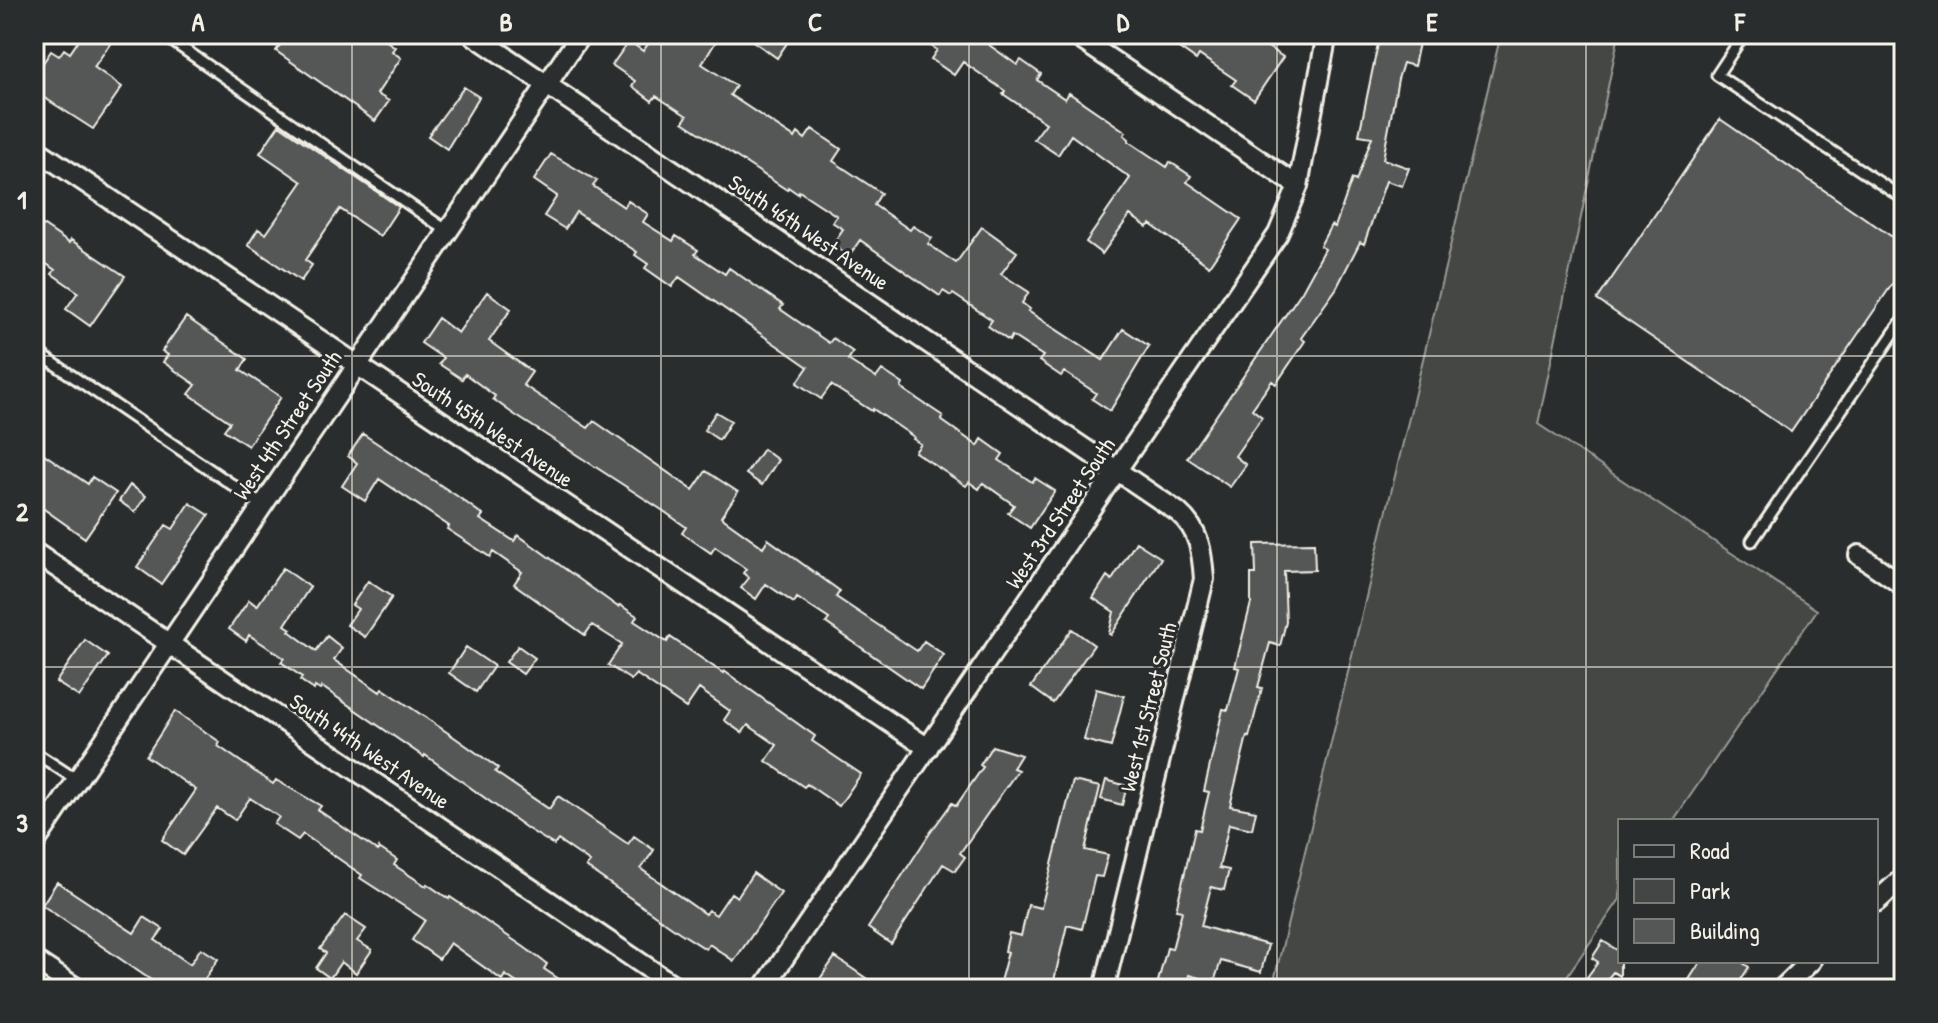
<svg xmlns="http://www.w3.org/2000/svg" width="1938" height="1023" font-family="'Patrick Hand',sans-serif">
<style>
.green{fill:#444645;stroke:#9c9c96;stroke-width:2}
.building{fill:#555756;stroke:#f4f1e8;stroke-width:2}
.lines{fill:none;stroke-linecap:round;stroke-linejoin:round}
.lane-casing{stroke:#f4f1e8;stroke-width:15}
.street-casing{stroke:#f4f1e8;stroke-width:24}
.lane{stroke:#2a2d2e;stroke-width:9}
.street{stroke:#2a2d2e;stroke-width:18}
.grid{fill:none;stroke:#f4f1e8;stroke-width:2;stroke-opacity:0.55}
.labels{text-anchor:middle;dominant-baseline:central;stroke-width:6;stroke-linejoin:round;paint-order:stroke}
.street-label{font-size:22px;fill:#f4f1e8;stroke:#2a2d2e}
.neatline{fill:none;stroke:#f4f1e8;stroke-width:3}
.grid-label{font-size:26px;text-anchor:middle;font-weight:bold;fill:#f4f1e8}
</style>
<rect width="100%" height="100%" fill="#2a2d2e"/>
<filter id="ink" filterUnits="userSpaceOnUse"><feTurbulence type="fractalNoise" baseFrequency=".0125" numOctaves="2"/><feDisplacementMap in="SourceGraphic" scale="16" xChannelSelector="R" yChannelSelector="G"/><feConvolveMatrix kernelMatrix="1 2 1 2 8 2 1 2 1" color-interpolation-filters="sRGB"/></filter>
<g filter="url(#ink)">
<path class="green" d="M1501,34H1619L1538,424L1817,610L1673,821H1620V899L1558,989H1272Z"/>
<path class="building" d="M83,34H117L94,67L122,87L93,129L34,91V76L51,51L59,56L64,49L70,53Z
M287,34H377L395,47L392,51L401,58L377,94L389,101L375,121L276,51Z
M655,34H702L715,43L702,64L736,86L730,95L795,138L798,133L805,139L812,129L841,149L833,161L881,193L874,205L910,230L913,226L932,238L928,244L956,263L982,227L1017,252L1001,274L1029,292L1022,303L1030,309L1028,311L1103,360L1123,329L1149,346L1110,411L1092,399L1096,393L1064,372L1061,376L1039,361L1043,356L1012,336L1009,341L988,326L992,320L953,294L951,296L943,291L940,296L860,240L849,256L832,245L843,229L832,222L837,216L799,191L798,194L788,187L787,190L683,122L687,116L656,96L652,101L632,86L635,81L612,65L629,41L643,51Z
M743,34H793L777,58Z
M914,34H991L985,42L1017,65L1021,60L1041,74L1037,80L1065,99L1069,93L1126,132L1124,135L1129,139L1128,141L1167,167L1170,162L1191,176L1187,182L1241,219L1209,266L1150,224L1147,227L1130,215L1102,254L1086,242L1130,178L1071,135L1058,155L1034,139L1046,123L1003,94L1005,91L963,62L954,75L931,59L937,50Z
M1184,34H1277L1268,47L1283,57L1254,100L1232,85L1236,80L1199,55L1196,60L1176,46Z
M1380,34H1421L1414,66L1403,63L1398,79L1383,159L1409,168L1402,186L1386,181L1364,244L1360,242L1336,289L1301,338L1305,341L1276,384L1272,381L1252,409L1262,417L1235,456L1246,465L1230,487L1187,458L1302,291L1325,249L1320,246L1331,225L1335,227L1352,179L1356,181L1372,137L1359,135Z
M464,87L479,97L447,149L428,136Z
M1720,119L1904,245V267L1791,432L1597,300Z
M279,125L399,207L380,236L340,209L305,260L312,265L301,281L248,245L258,229L266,234L302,182L260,153Z
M551,154L597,181L593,186L624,207L628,201L648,214L643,222L673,241L676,236L698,250L695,254L725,274L729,268L783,305L780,309L829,343L833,338L853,352L848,360L876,378L882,370L903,384L901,388L943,416L941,420L978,446L982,439L1003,454L999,460L1032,482L1035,478L1055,491L1030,528L1008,513L1014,505L983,483L979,489L969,482L966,486L915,452L921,444L913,439L914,437L873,409L872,411L831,385L821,399L797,383L808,367L679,277L672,287L645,268L648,264L635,255L637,252L576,212L565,229L544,216L557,196L534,180Z
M34,219L69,243L71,240L125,276L90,326L66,309L78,292L52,274L55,270L34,255Z
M487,292L511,309L489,341L532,372L523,385L588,428L594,421L693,490L706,471L738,492L721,517L763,547L768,539L840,591L836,597L917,651L924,641L944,655L921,689L826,623L829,619L797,598L794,603L766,584L756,599L741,588L749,578L743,573L746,569L715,547L711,553L682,533L686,527L662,510L512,413L493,399L495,396L465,374L462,379L439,364L443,358L421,343L438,318L458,333Z
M186,317L247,359L240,370L281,397L248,446L224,430L230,422L189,394L196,385L163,362L168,355L162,351Z
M716,412L731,421L719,440L704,430Z
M363,434L457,496L483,515L480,519L514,541L518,535L618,607L620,605L637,616L634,621L667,642L670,637L723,673L724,671L815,736L812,741L861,774L839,806L807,784L804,787L766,761L777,745L748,725L742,733L724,720L730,711L699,689L686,708L636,674L631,680L608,665L622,644L592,625L585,635L514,584L522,572L493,552L490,557L447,529L449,526L379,479L365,501L342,486L357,463L348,456Z
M763,449L778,460L762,485L746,474Z
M44,454L88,484L92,477L116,493L85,538L34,502V469Z
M130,485L146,496L135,512L119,501Z
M190,503L209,515L161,584L137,567L166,525L173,529Z
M1136,542L1161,558L1111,635L1109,634L1114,612L1093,598L1107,576L1112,580Z
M1314,543L1315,570L1284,571L1286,622L1280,646L1270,643L1258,687L1262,688L1249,737L1247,736L1230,806L1256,811L1252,829L1229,824L1219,868L1229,870L1224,890L1211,887L1201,926L1268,945L1261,972L1221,961L1214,982L1189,975L1186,989H1156L1167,948L1172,949L1182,911L1176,910L1195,829L1200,830L1209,792L1204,791L1223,709L1228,710L1239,668L1235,667L1251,603V574H1256L1255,544Z
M283,568L310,587L285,625L291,629L289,631L316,651L327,636L342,648L334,660L380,692L382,688L454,737L498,768L495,772L549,809L558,796L628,844L634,836L654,850L641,869L705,914L708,910L716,915L731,893L737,897L753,873L781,893L734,961L709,944L706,949L679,932L586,867L590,862L558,840L554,845L528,829L425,755L424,757L322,687L320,690L315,687L314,690L300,680L302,677L281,662L284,658L249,635L246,641L229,629L249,600L257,606Z
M368,581L392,597L365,637L347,625L358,609L352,605Z
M1072,629L1094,645L1053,703L1031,687Z
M85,640L108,656L79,697L56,682Z
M518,646L535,658L523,674L506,662Z
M466,647L494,666L476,692L449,673Z
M1096,689L1124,696L1111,747L1084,740Z
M175,711L220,742L218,746L273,784L276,780L321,806L318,810L378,851L379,848L397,860L394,865L426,886L427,884L449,899L450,897L524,947L547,964L544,969L574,989H526L505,975L502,980L450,943L439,959L412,940L425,920L360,878L362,875L303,834L298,840L274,824L279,817L250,798L235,820L217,808L183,855L162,840L196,790L146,756Z
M992,746L1021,755L1013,768L1018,770L960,853L965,857L955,871L943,864L891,944L868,928L930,833L952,803L956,806L983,767L980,765Z
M1106,780L1127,786L1122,805L1101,799Z
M1073,781L1100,787L1085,850L1108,855L1102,877L1095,876L1082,929L1067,925L1052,989H998L1008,952L1005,951L1009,933L1021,936L1028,905L1041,908Z
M57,882L134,933L144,917L163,929L155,940L190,964L201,948L218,959L198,989H164L42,905Z
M345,915L366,929L357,941L372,950L356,973L341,962L330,978L316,968L326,953L320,949Z
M1603,941L1620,952V976L1613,972L1599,989L1585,980L1598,962L1592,958Z
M835,957L882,989H813Z
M1701,961H1740L1749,967L1737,986L1730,982L1726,989H1683Z"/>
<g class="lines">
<g class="lane-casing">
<path id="lane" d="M162,34L446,230
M1744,34L1717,75L1904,199
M34,350L262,505
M1752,541L1904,318
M34,752L77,780"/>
</g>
<g class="street-casing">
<path id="street" d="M472,34L1178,512C1200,531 1202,552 1204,579L1104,989
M1073,34L1298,186
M34,148L928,748
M34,552L679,989
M1859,555L1904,586
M34,844L581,34
M1876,902L1904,877
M34,960L78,989
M763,989L1278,234L1298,186L1327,34
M1782,989L1811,961"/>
</g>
<use href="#lane" class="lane"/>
<use href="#street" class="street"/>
</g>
</g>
<path class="grid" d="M352,34V989M661,34V989M969,34V989M1277,34V989M1586,34V989M34,356H1904M34,667H1904"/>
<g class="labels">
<g class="street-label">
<text transform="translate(809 232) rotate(34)">South 46th West Avenue</text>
<text transform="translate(287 425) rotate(-56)">West 4th Street South</text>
<text transform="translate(493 429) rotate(34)">South 45th West Avenue</text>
<text transform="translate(1060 513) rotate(-56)">West 3rd Street South</text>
<text transform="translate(1148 707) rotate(-76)">West 1st Street South</text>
<text transform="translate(370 751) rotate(34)">South 44th West Avenue</text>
</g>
</g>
<rect width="1938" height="1023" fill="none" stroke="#2a2d2e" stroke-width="88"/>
<rect x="1618" y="819" width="260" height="144" fill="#2a2d2e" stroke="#7b7b78" stroke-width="2"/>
<rect x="1634" y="845" width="40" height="12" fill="#2a2d2e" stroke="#7b7b78" stroke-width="2"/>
<text x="1690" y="859" font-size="24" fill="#f4f1e8">Road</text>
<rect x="1634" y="879" width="40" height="24" fill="#444645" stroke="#7b7b78" stroke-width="2"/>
<text x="1690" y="899" font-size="24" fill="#f4f1e8">Park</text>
<rect x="1634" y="919" width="40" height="24" fill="#555756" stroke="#7b7b78" stroke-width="2"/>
<text x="1690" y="939" font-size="24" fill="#f4f1e8">Building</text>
<rect x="44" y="44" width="1850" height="935" class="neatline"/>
<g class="grid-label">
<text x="198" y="31">A</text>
<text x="506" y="31">B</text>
<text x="815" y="31">C</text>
<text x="1123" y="31">D</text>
<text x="1432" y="31">E</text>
<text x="1740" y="31">F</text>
<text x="22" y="209">1</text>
<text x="22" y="521">2</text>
<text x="22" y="832">3</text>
</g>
</svg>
